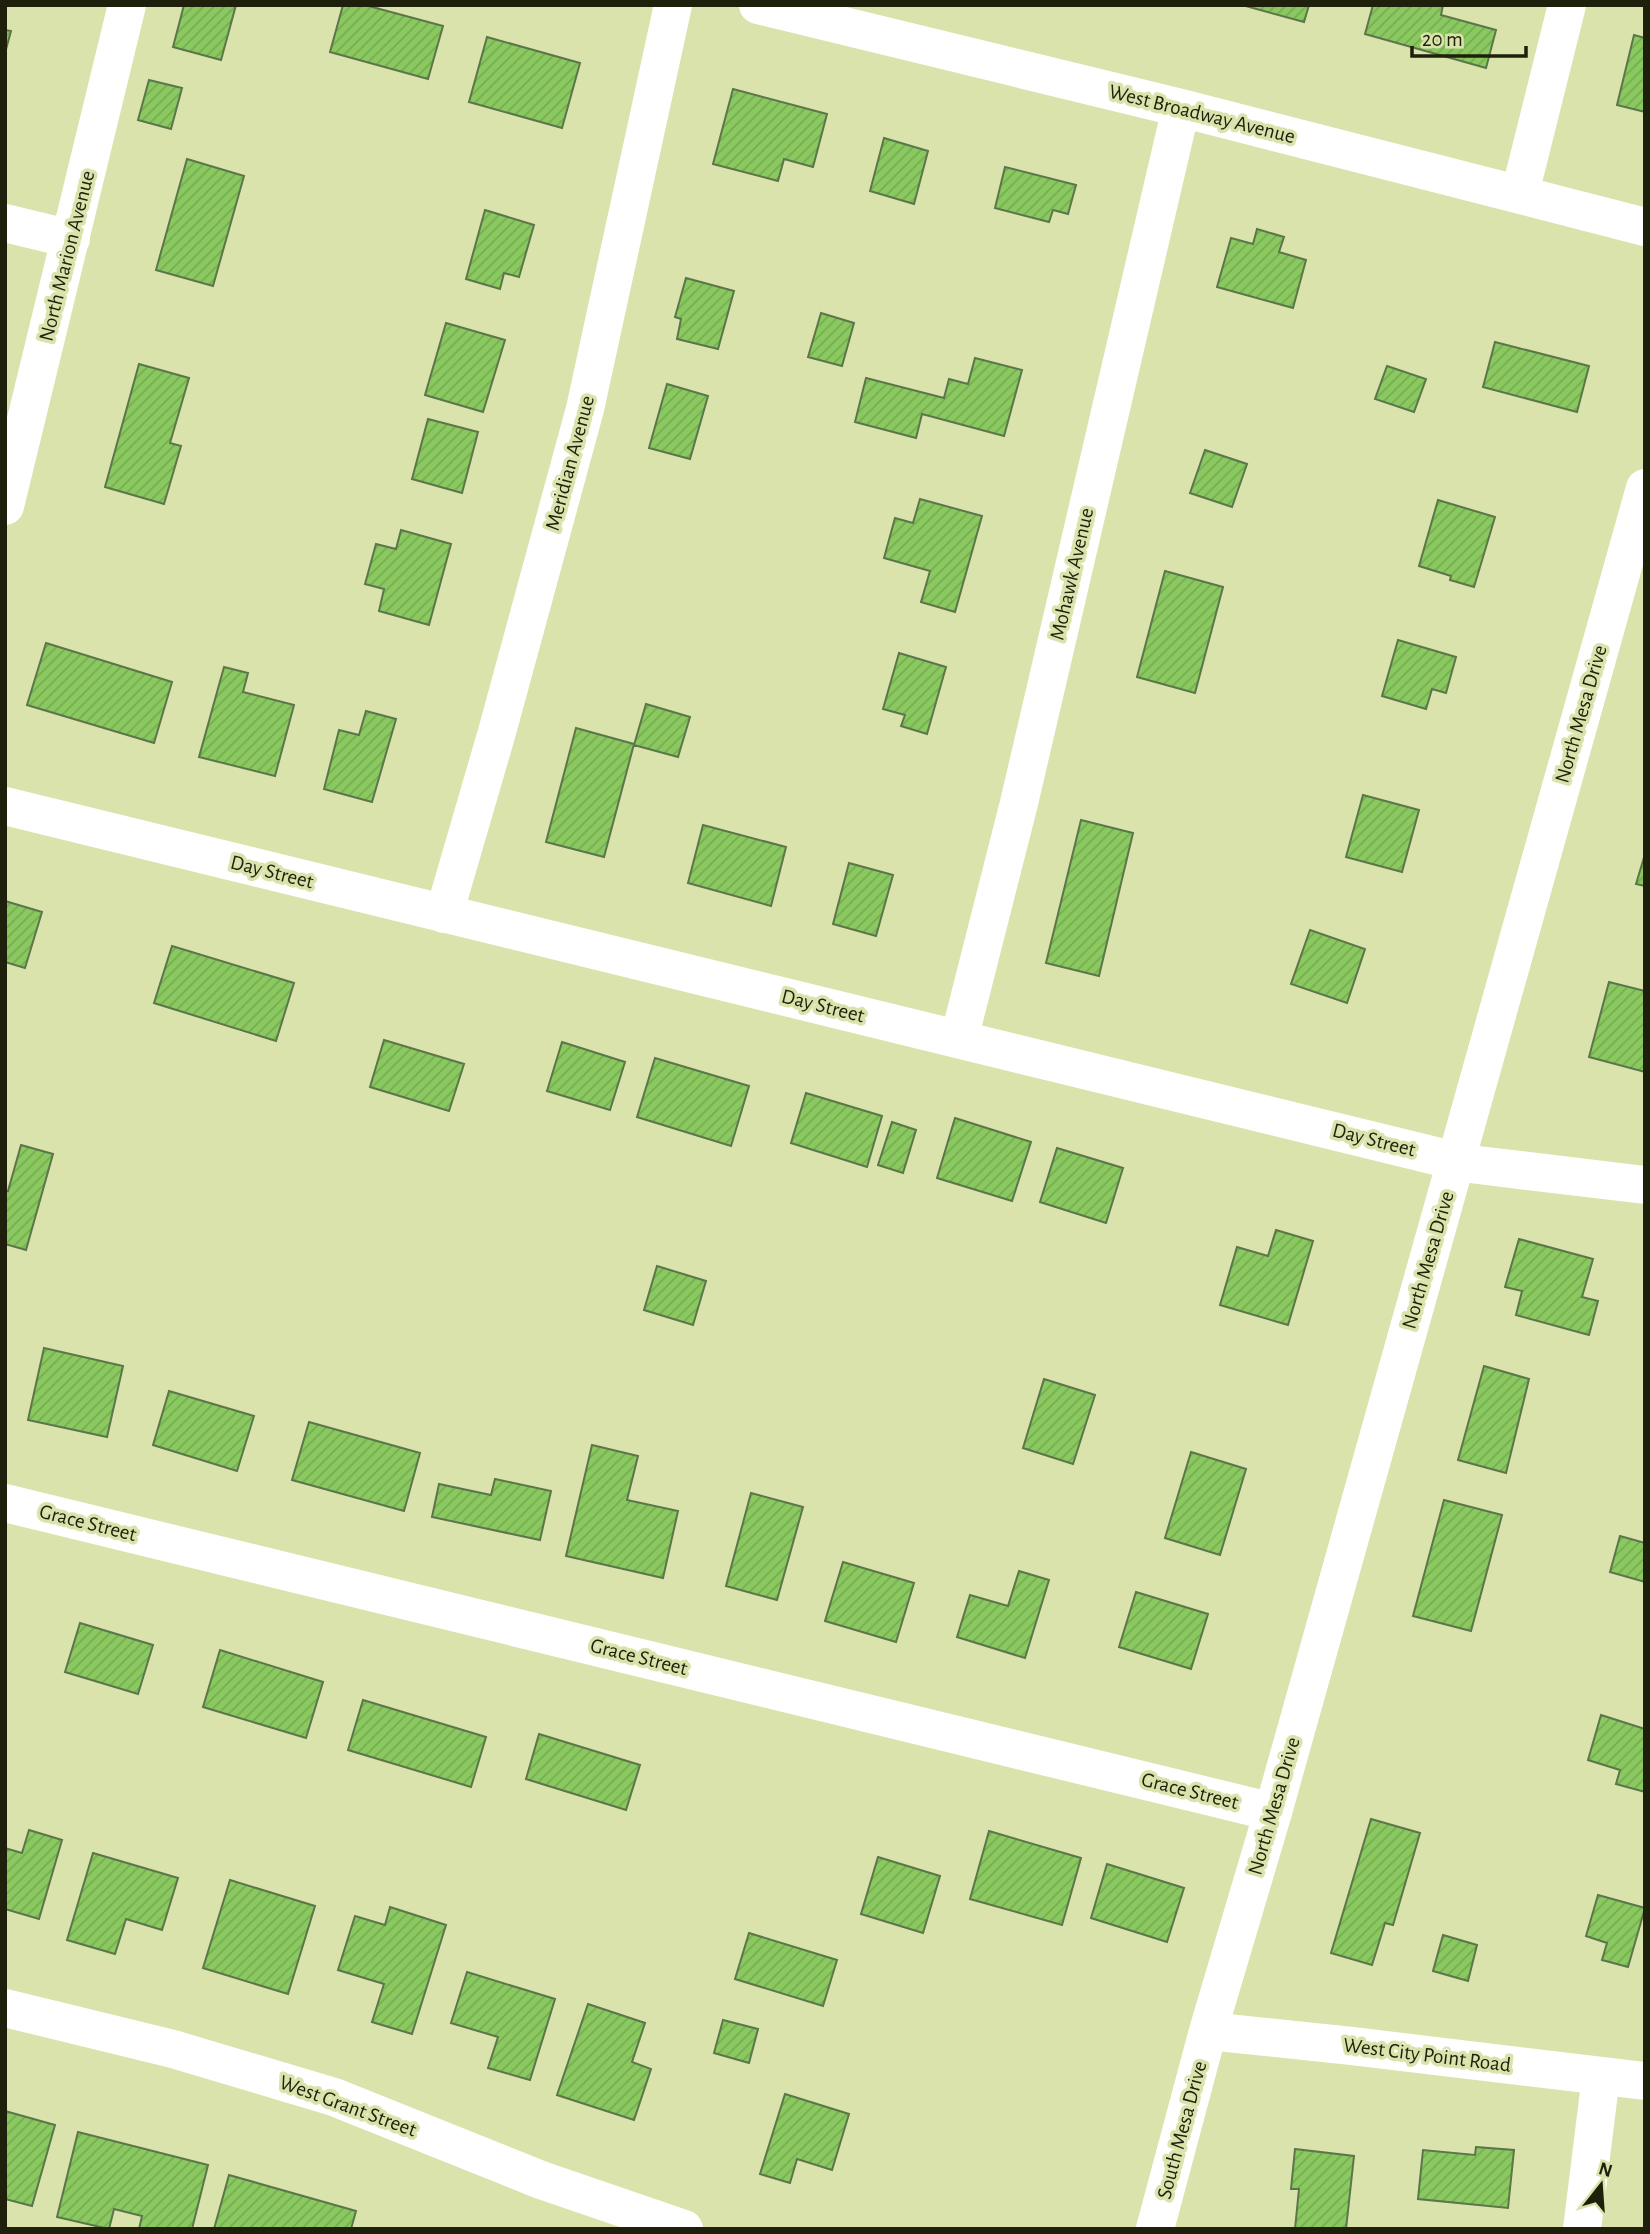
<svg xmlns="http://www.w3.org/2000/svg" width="1650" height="2234" font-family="'Alegreya Sans',sans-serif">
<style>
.building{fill:url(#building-hatch);stroke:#5b764b;stroke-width:2}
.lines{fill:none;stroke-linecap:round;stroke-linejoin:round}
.street{stroke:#fff;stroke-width:38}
.secondary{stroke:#fff;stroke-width:38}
.labels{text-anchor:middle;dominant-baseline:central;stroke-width:7;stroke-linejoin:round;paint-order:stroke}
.street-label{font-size:21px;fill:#1e200b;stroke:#dbe3ac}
</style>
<defs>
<pattern id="building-hatch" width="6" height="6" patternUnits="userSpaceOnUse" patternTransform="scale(1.75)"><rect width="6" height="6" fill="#8ac95f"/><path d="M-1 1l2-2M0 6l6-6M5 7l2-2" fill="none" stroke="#77ac51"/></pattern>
</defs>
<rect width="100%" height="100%" fill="#dbe3ac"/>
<path class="building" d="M184,5H236L221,60L173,47Z
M343,5H365L443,26L428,79L330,52Z
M1242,5H1309L1304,22Z
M1373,5H1443L1441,15L1496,30L1486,68L1365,34Z
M5,30L11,31L5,53Z
M1634,35L1645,38V112L1617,105Z
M487,37L580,63L562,128L469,102Z
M149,80L182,88L171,129L138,120Z
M733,89L827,114L813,167L784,159L778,181L713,164Z
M884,138L928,151L914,204L870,191Z
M187,159L244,176L213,286L156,270Z
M1005,167L1076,185L1068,214L1053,210L1049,222L995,208Z
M485,210L534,225L519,277L504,273L500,289L466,279Z
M1257,229L1284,237L1279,252L1306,260L1293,308L1217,287L1231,238L1253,244Z
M686,278L734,291L718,349L677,339L681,319L675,317Z
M821,313L854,323L842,366L808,357Z
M446,323L505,340L483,412L425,395Z
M1495,342L1589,366L1577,412L1483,387Z
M975,358L1022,370L1004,436L922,414L916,438L855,422L866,378L944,398L949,379L968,384Z
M139,364L189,378L170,443L181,446L164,504L105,487Z
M1387,366L1426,379L1414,412L1375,399Z
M667,384L708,396L690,459L649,448Z
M428,419L478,432L462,493L412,479Z
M1205,450L1247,464L1232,507L1190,493Z
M920,499L982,516L955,612L921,602L930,571L884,558L895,518L913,523Z
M1438,500L1495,517L1474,587L1450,580L1451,576L1419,566Z
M401,530L451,544L429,625L379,611L384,589L365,584L376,544L396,549Z
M1165,571L1223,587L1195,693L1137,677Z
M1398,640L1456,657L1446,693L1432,689L1426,709L1382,696Z
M46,643L172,682L154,743L27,705Z
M899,653L946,667L927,734L901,726L905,715L883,709Z
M224,667L248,673L243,692L294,705L275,776L199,757Z
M646,704L690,717L678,757L634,745Z
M366,711L396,719L372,802L324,789L339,730L359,735Z
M576,728L634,744L604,857L546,842Z
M1363,795L1419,810L1402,872L1346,857Z
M1081,820L1133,833L1099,976L1046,963Z
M703,825L786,847L771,906L688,883Z
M1645,854V886L1636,884Z
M849,863L893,875L876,936L833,924Z
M5,901L42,912L25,968L5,962Z
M1310,930L1365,949L1347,1003L1291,984Z
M172,946L294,983L276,1041L154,1003Z
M1609,982L1645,991V1072L1589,1057Z
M384,1040L464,1064L449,1111L370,1087Z
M562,1042L625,1062L610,1110L547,1091Z
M655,1058L749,1086L731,1146L637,1117Z
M806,1093L882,1116L867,1167L791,1143Z
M955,1118L1031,1142L1012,1201L937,1178Z
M892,1122L916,1130L903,1173L878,1165Z
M21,1145L53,1154L26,1250L5,1244V1191H8Z
M1057,1148L1123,1168L1106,1223L1040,1202Z
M1276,1230L1313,1241L1288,1325L1220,1305L1237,1247L1268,1256Z
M1519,1239L1593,1259L1582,1297L1598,1301L1589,1335L1516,1315L1522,1291L1505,1287Z
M657,1266L706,1281L693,1325L644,1310Z
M44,1348L123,1366L107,1437L28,1420Z
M1484,1366L1529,1379L1506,1473L1458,1460Z
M1044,1379L1095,1395L1073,1464L1023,1448Z
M169,1391L254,1416L237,1471L153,1445Z
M309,1422L420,1453L404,1511L292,1480Z
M592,1445L638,1456L627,1500L678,1511L663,1578L566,1556Z
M1191,1452L1246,1469L1220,1555L1165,1538Z
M495,1479L551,1491L540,1540L432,1517L439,1484L491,1495Z
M751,1493L803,1507L777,1600L726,1586Z
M1444,1500L1502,1515L1471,1631L1413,1616Z
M1620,1536L1645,1543V1582L1610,1572Z
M843,1562L914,1583L896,1642L825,1621Z
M1019,1571L1049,1580L1025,1658L957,1637L970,1595L1008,1606Z
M1136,1592L1208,1614L1191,1669L1119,1647Z
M80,1623L153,1645L138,1694L65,1672Z
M220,1650L323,1682L306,1738L203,1707Z
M363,1700L486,1737L471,1787L348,1750Z
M1601,1715L1645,1729V1792L1616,1784L1620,1770L1588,1760Z
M539,1734L640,1765L626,1810L526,1779Z
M1371,1819L1420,1833L1393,1925L1385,1923L1372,1965L1331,1953Z
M29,1830L62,1840L39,1919L5,1909V1848L22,1853Z
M989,1831L1081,1858L1062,1925L970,1899Z
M93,1853L178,1878L162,1930L126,1919L115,1954L67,1940Z
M878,1857L940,1876L923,1933L861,1914Z
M1107,1864L1184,1888L1167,1942L1091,1918Z
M230,1880L315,1906L288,1994L203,1968Z
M1598,1895L1645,1908L1628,1967L1602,1960L1607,1943L1586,1936Z
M390,1907L446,1925L412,2034L372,2022L384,1984L338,1970L355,1916L385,1925Z
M749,1933L837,1960L823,2006L735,1979Z
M1443,1935L1477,1945L1468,1981L1433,1971Z
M467,1972L555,1999L530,2080L488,2068L498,2037L451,2023Z
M588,2004L645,2023L632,2062L651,2069L634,2120L557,2095Z
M723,2020L758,2029L749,2063L714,2053Z
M785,2094L849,2114L832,2170L797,2159L790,2183L760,2174Z
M5,2111L55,2125L32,2206L5,2199Z
M78,2132L208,2165L192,2229H139L142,2216L114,2209L109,2229L57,2217Z
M1476,2147L1514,2150L1508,2208L1418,2199L1423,2150L1475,2155Z
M1295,2149L1354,2156L1346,2229H1295L1299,2189H1291Z
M229,2175L356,2211L351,2229H214Z"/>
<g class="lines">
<path class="street" d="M758,5L1181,108L1645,227
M1520,193L1567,5
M5,223L71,239
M5,506L127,5
M5,806L1456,1161L1478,1165L1645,1185
M444,914L497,732L585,409L673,5
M959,1039L1019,803L1181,108
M5,1503L1273,1812
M5,2008L173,2049L334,2097L541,2180L684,2229
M1582,2229L1601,2076"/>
<path class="secondary" d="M1208,2031L1352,2046L1645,2081
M1155,2229L1208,2031L1273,1812L1645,488"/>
</g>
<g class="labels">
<g class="street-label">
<text transform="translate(1202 114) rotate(14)">West Broadway Avenue</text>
<text transform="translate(67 256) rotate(-76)">North Marion Avenue</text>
<text transform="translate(570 463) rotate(-75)">Meridian Avenue</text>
<text transform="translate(1072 574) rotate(-77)">Mohawk Avenue</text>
<text transform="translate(1581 714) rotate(-74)">North Mesa Drive</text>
<text transform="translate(272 872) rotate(14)">Day Street</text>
<text transform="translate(823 1006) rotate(14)">Day Street</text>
<text transform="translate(1374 1140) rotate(14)">Day Street</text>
<text transform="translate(1428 1260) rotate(-74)">North Mesa Drive</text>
<text transform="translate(88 1523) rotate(14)">Grace Street</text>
<text transform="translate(639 1657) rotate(14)">Grace Street</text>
<text transform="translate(1190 1791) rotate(14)">Grace Street</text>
<text transform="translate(1274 1806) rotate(-74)">North Mesa Drive</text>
<text transform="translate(1427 2055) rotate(7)">West City Point Road</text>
<text transform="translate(348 2106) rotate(20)">West Grant Street</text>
<text transform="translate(1182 2130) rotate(-75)">South Mesa Drive</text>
</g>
</g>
<rect width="1650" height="2234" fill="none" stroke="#1e200b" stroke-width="14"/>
<g transform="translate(1601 2185) rotate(17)" stroke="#dbe3ac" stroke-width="5" paint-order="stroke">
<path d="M0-5L12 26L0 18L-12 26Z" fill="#1e200b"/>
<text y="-10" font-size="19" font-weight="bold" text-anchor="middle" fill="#1e200b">N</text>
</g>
<path d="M1412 46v10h114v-10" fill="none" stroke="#1e200b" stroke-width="3.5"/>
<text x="1422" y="46" font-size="21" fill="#1e200b" stroke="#dbe3ac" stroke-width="5" paint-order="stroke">20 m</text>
</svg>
